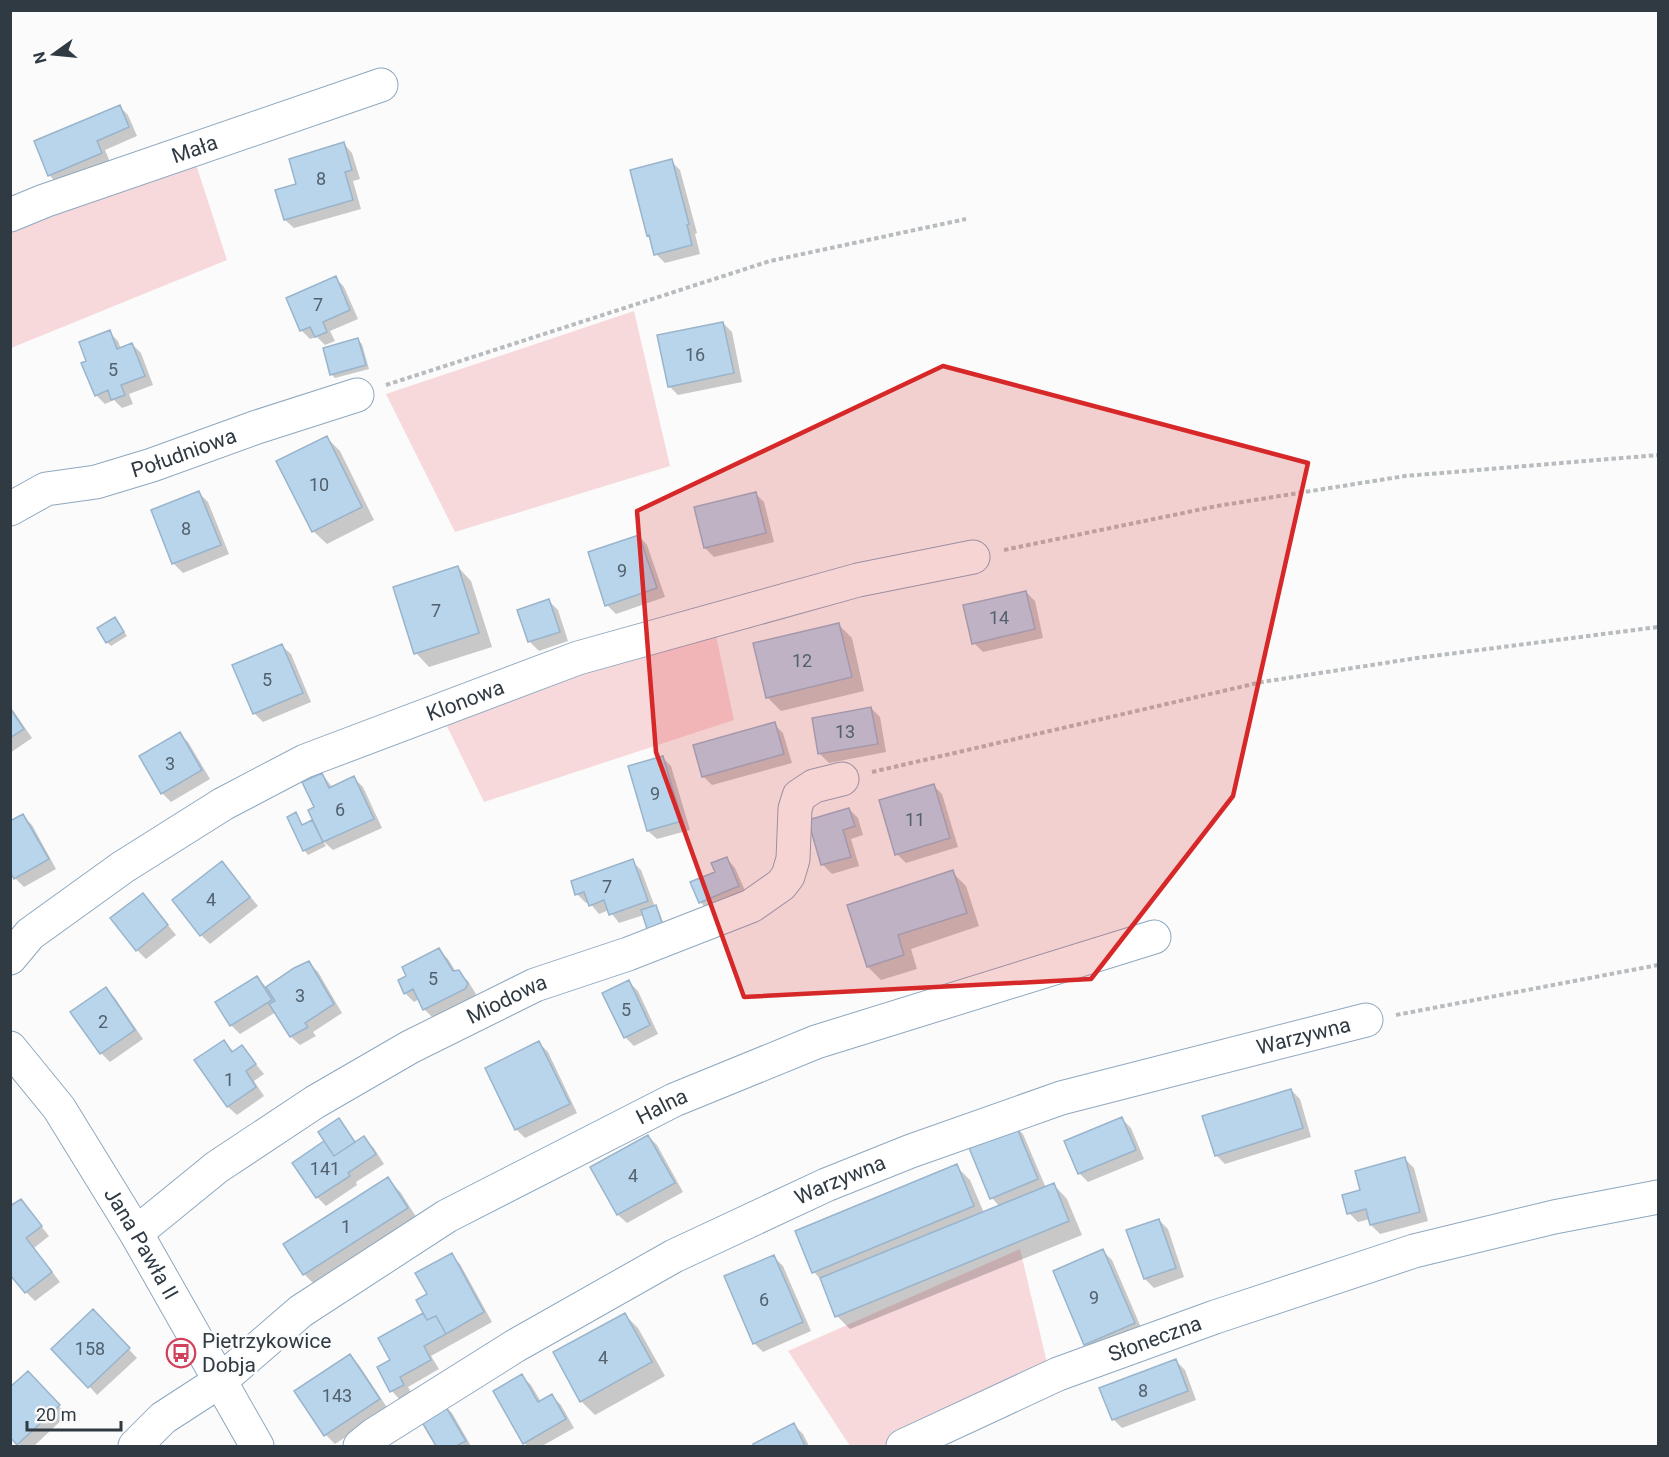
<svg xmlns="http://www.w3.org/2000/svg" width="1669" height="1457" font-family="Roboto,sans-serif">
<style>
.green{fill:#f8d9db}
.shadow{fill:#0003}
.building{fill:#b9d5ec;stroke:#99b4cb;stroke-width:1.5}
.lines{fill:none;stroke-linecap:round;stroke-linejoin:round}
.minor-casing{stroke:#8ea8bf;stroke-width:35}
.tertiary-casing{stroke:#8ea8bf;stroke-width:35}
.path{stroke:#b8bcbf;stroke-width:4;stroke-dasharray:4.5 3;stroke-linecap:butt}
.minor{stroke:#fff;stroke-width:33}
.tertiary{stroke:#fff;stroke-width:33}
.marked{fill:#d62828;fill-opacity:0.2;stroke:#d62828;stroke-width:4.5;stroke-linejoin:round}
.labels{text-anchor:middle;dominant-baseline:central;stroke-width:5;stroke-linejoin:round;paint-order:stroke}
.number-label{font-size:18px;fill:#52616d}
.street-label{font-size:21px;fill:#2f3a43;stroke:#fbfbfb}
.poi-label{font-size:21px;fill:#2f3a43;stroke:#fbfbfb;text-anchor:start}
</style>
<rect width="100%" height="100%" fill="#fbfbfb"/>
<path class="green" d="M194,158L227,260L11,348V222Z
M634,311L670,466L455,532L386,394Z
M714,626L734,720L484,802L442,716Z
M1020,1249L1048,1367L893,1446H850L788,1351Z"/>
<path class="shadow" d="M119,106L128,115L137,136L105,150L110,162L58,184L49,175Z
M344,144L352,153L360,179L353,181L361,209L294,228L285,220L298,185Z
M671,161L680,170L697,233L695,234L700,254L665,263L656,254L651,238L649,235Z
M336,278L344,287L358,319L330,331L335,341L325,345L317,337L310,339L302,331L288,299Z
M723,323L732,332L742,382L678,395L669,386Z
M109,332L118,341L121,349L132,344L141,353L153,385L129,394L133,404L122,408L114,400L105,404L96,395L88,361Z
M358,340L362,344L369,369L335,378L331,374Z
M326,437L340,451L374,520L327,544L313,531Z
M199,493L208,502L229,554L183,573L174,564L153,511Z
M755,493L764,502L774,542L714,557L705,548Z
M639,536L647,545L665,597L616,614L607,605Z
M458,567L471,581L492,647L429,667L416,653Z
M1026,592L1035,601L1043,638L983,652L974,643Z
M549,601L558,610L568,641L539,651L530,642L519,610Z
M115,619L127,636L111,646L107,642Z
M838,624L852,638L864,691L781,711L767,697Z
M282,646L291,654L311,702L263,722L254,713Z
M10,706L32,738L10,753Z
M871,708L880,717L886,752L829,763L820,754Z
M774,724L783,733L792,763L712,785L703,776Z
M179,734L188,742L210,779L171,802L162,793Z
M662,757L671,766L690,830L657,839L648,831Z
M322,774L333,788L354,778L363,787L382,828L333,850L323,841L326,846L308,855L304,850L289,817L296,814L303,826L312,822L317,827L316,808Z
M933,785L942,794L958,847L906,863L897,854Z
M849,809L858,818L863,835L851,839L859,866L832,874L823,865L810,821Z
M23,816L32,825L56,869L24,887L15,878Z
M727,859L735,868L747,895L709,911L700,902Z
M632,861L641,870L655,907L659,911L667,933L644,915L619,923L609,910L599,914L589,902L586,903L577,894Z
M222,863L258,906L210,944L201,935Z
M952,872L966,886L979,926L911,949L917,969L881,980L868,967Z
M151,904L176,935L146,959L137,950Z
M439,950L448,959L456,972H458L468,981L476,994L474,998L433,1018L424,1009L419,999L414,1002L405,993L408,977Z
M309,963L318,972L342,1013L313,1032L316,1036L300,1045L291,1037L276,1012L240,1034L231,1025L257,977L267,988Z
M629,982L638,991L658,1034L634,1046L625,1037Z
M106,989L115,998L143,1039L110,1062L101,1053Z
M224,1042L234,1052L242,1047L264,1074L254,1081L264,1096L237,1115L228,1107L196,1061Z
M539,1043L548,1052L577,1113L525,1138L516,1129Z
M1291,1090L1300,1099L1311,1137L1225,1164L1216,1155Z
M339,1119L356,1143L364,1138L373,1147L384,1164L356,1182L357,1185L326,1206L317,1197L323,1143Z
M1122,1119L1131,1128L1144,1159L1088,1182L1079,1173Z
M1014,1125L1023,1134L1046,1188L1054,1185L1067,1199L1082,1235L850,1329L837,1316L823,1282L814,1272L956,1166L970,1180L984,1213L1000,1207L992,1198Z
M648,1136L657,1145L683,1192L627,1223L618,1215L592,1168Z
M1405,1159L1414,1168L1428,1221L1380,1234L1371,1225L1370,1219L1358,1222L1349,1213L1362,1191Z
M388,1179L401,1193L420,1223L318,1288L304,1274Z
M21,1201L49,1236L34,1248L60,1282L35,1301L26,1292Z
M1159,1220L1168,1229L1184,1277L1154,1288L1145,1279Z
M1103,1251L1112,1260L1143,1332L1094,1353L1086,1344Z
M451,1255L460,1264L492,1322L431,1356L439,1369L408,1387L412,1394L400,1400L392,1391L379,1368L392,1360L380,1339L425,1314L429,1295Z
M774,1257L783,1266L811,1331L763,1352L754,1343Z
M625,1315L638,1328L665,1376L595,1415L581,1401Z
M102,1320L137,1358L97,1395L89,1386Z
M350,1356L359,1365L388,1409L335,1444L326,1435L297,1391Z
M1176,1361L1185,1370L1196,1400L1122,1428L1113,1419Z
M522,1376L531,1385L541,1402L552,1396L561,1405L574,1428L542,1446H528L524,1443Z
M37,1382L67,1415L34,1446H21L10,1435Z
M443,1404L452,1413L471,1446H438L421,1418Z
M794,1425L803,1434L809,1446H756L755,1444Z"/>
<path class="building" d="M120,105L129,127L97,141L102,153L48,176L34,141Z
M344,142L352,170L345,172L353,200L284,220L275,190L296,184L289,159Z
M672,159L689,224L687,225L692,245L654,255L649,235L647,236L630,170Z
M336,276L350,310L323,322L327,332L315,337L310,327L300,331L286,298Z
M723,322L734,373L668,387L657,335Z
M110,330L117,349L132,343L145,376L121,385L125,395L111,400L108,390L95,396L81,363L86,361L79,342Z
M358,338L366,365L330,375L323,348Z
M327,436L362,507L312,532L276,461Z
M199,491L221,545L172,564L151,510Z
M756,492L766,533L704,548L694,507Z
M639,535L657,588L605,606L588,552Z
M458,566L479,633L414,654L393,587Z
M1026,591L1035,629L972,644L963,605Z
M549,599L560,632L528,642L517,610Z
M115,617L124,632L106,643L97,628Z
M839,623L852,677L766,698L753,643Z
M282,644L303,693L253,714L232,665Z
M871,707L878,744L818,754L812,718Z
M10,708L24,729L10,738Z
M775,722L784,754L702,777L693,745Z
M180,732L202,770L161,794L139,756Z
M663,756L682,821L647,831L628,766Z
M322,773L329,788L354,776L374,819L323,842L308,810L314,807L302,782Z
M934,784L950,838L895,855L879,800Z
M849,808L855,826L843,830L851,857L821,865L808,820Z
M296,812L302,825L312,820L323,842L303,851L287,817Z
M23,814L49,859L14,879L10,872V821Z
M727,857L739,886L699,903L690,882L715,872L711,863Z
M633,859L648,901L609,915L604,900L589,906L584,892L575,895L571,881Z
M222,861L250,897L200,936L172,900Z
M953,870L967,913L898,935L904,955L867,967L847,905Z
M143,893L168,925L136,951L110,918Z
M656,905L664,929L649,935L641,910Z
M439,948L453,971L459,970L468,984L465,989L423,1010L413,989L404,994L398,980L406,976L402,967Z
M309,961L334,1004L305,1023L308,1027L290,1037L269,1004L275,1001L266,987L294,968Z
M257,976L272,1000L230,1026L215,1002Z
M629,980L650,1025L624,1038L602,993Z
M106,987L135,1030L100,1054L70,1012Z
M224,1040L232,1052L242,1045L256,1064L246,1071L256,1087L227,1107L194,1060Z
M539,1041L570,1104L515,1130L485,1068Z
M1291,1089L1303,1128L1215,1156L1202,1116Z
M1122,1117L1136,1150L1078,1174L1064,1141Z
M339,1118L355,1142L334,1156L318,1132Z
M1015,1123L1038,1179L990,1199L967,1143Z
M648,1135L675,1183L617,1215L590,1167Z
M364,1136L376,1154L348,1173L350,1176L316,1198L292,1163L324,1141L334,1156Z
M1405,1157L1420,1212L1370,1225L1366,1209L1347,1214L1342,1195L1360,1190L1355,1171Z
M957,1164L974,1206L812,1273L795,1231Z
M388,1177L408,1208L303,1275L283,1244Z
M1054,1183L1069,1221L835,1317L820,1278Z
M21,1199L42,1226L26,1238L52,1272L25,1293L10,1275V1206Z
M1159,1219L1176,1268L1144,1279L1126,1230Z
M1103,1249L1135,1323L1084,1345L1053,1271Z
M452,1253L484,1312L446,1334L436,1316L427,1320L416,1300L427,1294L415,1273Z
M774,1255L803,1322L753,1344L724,1276Z
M93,1309L130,1348L88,1388L51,1349Z
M423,1313L427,1320L436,1316L446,1334L424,1346L431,1360L400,1377L404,1385L390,1392L377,1367L390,1360L378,1338Z
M625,1313L652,1362L580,1402L553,1352Z
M350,1354L380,1399L324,1436L294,1391Z
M1176,1359L1188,1391L1112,1420L1099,1388Z
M28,1371L60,1405L17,1445L10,1437V1387Z
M522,1374L538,1402L552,1394L566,1419L523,1444L493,1391Z
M443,1402L466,1441L456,1446H436L419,1417Z
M794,1423L805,1446H754L753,1444Z"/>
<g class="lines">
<g class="minor-casing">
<g id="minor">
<path id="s1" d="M10,215L44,201L381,85"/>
<path id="s2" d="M10,509L46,489L96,482L152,465L257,427L357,395"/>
<path id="s3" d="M10,958L30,934L123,867L223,804L305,761L578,658L858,580L973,557"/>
<path id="s4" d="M136,1233L217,1167L315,1102L410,1047L535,985L628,954L751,906L781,885L788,876L793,859L795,809L799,796L814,786L842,779"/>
<path id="s5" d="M135,1446L163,1418L220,1381L301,1311L447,1216L674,1100L816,1042L1154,937"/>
<path id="s6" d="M360,1446L375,1434L515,1346L674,1256L826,1185L911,1151L1061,1098L1366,1020"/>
<path id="s7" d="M903,1446L1058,1374L1215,1317L1414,1251L1554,1217L1658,1197"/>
</g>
</g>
<g class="tertiary-casing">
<g id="tertiary">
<path id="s8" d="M10,1048L59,1108L136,1233L257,1446"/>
</g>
</g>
<path class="path" d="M386,385L770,261L966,219
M1004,550L1217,506L1405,476L1658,455
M872,772L1262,682L1417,658L1658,627
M1396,1015L1658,965"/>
<use href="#minor" class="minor"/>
<use href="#tertiary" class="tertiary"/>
</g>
<path class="marked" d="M943,366L1308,463L1233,796L1091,979L744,997L656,752L637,511Z"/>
<defs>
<g id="bus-ring" transform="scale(1.5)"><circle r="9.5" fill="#fbfbfb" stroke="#d1415c" stroke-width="1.5"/><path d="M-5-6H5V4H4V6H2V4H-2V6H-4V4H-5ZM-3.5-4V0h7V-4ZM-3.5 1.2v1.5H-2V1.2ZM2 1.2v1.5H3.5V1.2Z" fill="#d1415c"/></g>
</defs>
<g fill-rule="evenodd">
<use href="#bus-ring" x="181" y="1353"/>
</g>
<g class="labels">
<g class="number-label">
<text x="321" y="178">8</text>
<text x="318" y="304">7</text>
<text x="695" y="354">16</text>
<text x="113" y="369">5</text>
<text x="319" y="484">10</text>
<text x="186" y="528">8</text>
<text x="622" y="570">9</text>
<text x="436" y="610">7</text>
<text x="999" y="617">14</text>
<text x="802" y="660">12</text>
<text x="267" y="679">5</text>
<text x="845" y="731">13</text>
<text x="170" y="763">3</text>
<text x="655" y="793">9</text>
<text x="340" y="809">6</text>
<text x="915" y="819">11</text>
<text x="607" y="886">7</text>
<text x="211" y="899">4</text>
<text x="433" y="978">5</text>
<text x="300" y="995">3</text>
<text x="626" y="1009">5</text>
<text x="103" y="1021">2</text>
<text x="229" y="1079">1</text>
<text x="325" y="1168">141</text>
<text x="633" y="1175">4</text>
<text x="346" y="1226">1</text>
<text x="1094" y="1297">9</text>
<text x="764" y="1299">6</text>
<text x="90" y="1348">158</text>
<text x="603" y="1357">4</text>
<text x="1143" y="1390">8</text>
<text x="337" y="1395">143</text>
</g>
<g class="street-label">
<text stroke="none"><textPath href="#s1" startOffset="196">Mała</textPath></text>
<text stroke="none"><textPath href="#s2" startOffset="184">Południowa</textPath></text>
<text stroke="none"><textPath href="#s3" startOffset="528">Klonowa</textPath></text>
<text stroke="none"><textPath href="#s4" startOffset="440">Miodowa</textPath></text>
<text stroke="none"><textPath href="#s6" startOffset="1036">Warzywna</textPath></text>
<text stroke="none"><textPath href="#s5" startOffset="630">Halna</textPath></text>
<text stroke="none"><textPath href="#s6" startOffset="550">Warzywna</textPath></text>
<text stroke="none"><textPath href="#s8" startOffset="236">Jana Pawła II</textPath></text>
<text stroke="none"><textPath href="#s7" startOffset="274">Słoneczna</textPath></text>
</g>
<g class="poi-label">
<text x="202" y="1341">Pietrzykowice<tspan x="202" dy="24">Dobja</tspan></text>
</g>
</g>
<rect width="1669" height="1457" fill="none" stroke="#2f3a43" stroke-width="24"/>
<g transform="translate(54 54) rotate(255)" stroke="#fbfbfb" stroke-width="4.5" paint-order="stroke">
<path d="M0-4.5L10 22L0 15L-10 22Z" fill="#2f3a43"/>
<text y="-9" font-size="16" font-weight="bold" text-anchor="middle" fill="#2f3a43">N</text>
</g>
<path d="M27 1421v9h94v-9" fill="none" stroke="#2f3a43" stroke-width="3"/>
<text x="36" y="1421" font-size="18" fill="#2f3a43" stroke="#fbfbfb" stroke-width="4.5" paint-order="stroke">20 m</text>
</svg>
